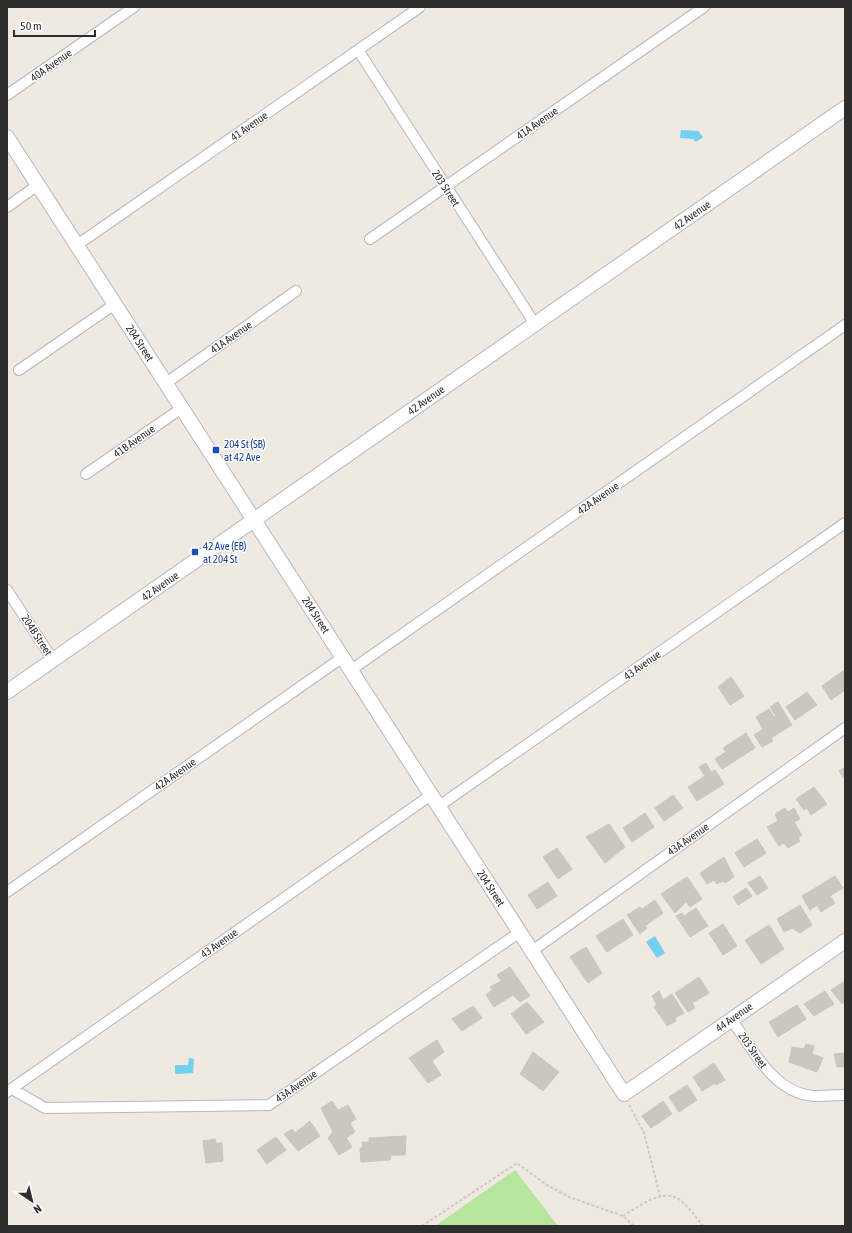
<svg xmlns="http://www.w3.org/2000/svg" width="852" height="1233" font-family="'Asap Condensed',sans-serif">
<style>
.green{fill:#b6e59e}
.water{fill:#75cff0}
.building{fill:#cbc7bf;stroke:#cbc5ba}
.lines{fill:none;stroke-linecap:round;stroke-linejoin:round}
.street-casing{stroke:#b4b7c1;stroke-width:12}
.secondary-casing{stroke:#b4b7c1;stroke-width:16}
.path{stroke:#c9c9c9;stroke-width:2;stroke-dasharray:3 2;stroke-linecap:butt}
.street{stroke:#fff;stroke-width:10}
.secondary{stroke:#fff;stroke-width:14}
.transit-dot{fill:#1a4fb4;stroke:#fff;stroke-width:1.5}
.labels{text-anchor:middle;dominant-baseline:central;stroke-width:3;stroke-linejoin:round;paint-order:stroke}
.street-label{font-size:11px;fill:#2e2e2e;stroke:#fff}
.transit-label{font-size:11px;fill:#164399;stroke:#fff;text-anchor:start}
</style>
<rect width="100%" height="100%" fill="#efe9e1"/>
<path class="green" d="M515,1170L558,1226H435Z"/>
<path class="water" d="M681,130L698,131L703,137L696,142L693,139L680,138Z
M655,936L665,953L657,958L646,942Z
M189,1058L194,1059L193,1073L175,1074V1065H188Z"/>
<path class="building" d="M843,671L845,674V690L831,700L822,686Z
M731,677L744,696L730,705L718,687Z
M807,692L817,705L795,720L786,707Z
M778,702L792,725L771,738L773,741L762,747L754,735L763,729L756,717L769,709L774,717L776,716L770,707Z
M746,733L755,748L722,769L715,759L726,752L723,748Z
M706,763L711,772L715,770L724,784L697,801L688,787L705,776L699,767Z
M845,767V780L839,771Z
M814,787L827,804L811,815L807,808L804,810L796,799Z
M673,795L683,808L664,821L655,808Z
M785,808L788,812L794,808L800,819L794,822L802,835L798,838L800,841L788,848L784,843L779,846L767,827L778,821L775,814Z
M645,813L654,827L632,842L623,828Z
M609,824L625,847L605,863L586,837Z
M757,839L766,853L744,867L735,853Z
M557,848L572,869L558,879L543,857Z
M724,857L734,877L725,883L723,881L717,884L714,880L707,884L700,873Z
M760,876L768,888L757,895L748,883Z
M835,876L843,888L830,896L835,903L821,912L817,905L810,910L802,896Z
M687,877L702,899L690,907L686,902L675,913L661,894Z
M548,882L557,896L537,909L528,895Z
M746,888L752,896L738,905L733,897Z
M655,900L663,913L645,926L647,928L640,934L627,915L640,907L642,909Z
M800,905L812,925L800,933L792,928L784,932L777,919Z
M696,908L708,926L690,937L676,916L682,913L684,916Z
M623,919L633,935L607,952L596,936Z
M723,924L737,946L723,955L709,933Z
M769,925L784,949L761,964L745,940Z
M586,947L602,973L588,983L570,957Z
M510,967L530,996L520,1002L513,995L494,1007L486,995L492,990L490,987L501,981L497,975Z
M699,977L709,993L692,1003L695,1008L688,1012L675,993Z
M845,981V1002L842,1004L831,990Z
M659,991L663,1000L672,994L684,1013L675,1018L676,1021L667,1026L654,1007L657,1005L652,996Z
M825,991L834,1004L814,1016L804,1004Z
M527,1002L544,1022L526,1034L511,1014Z
M797,1005L806,1019L778,1037L769,1022Z
M473,1006L482,1018L462,1031L452,1019Z
M437,1040L444,1052L432,1061L441,1075L428,1083L409,1058Z
M806,1044L814,1046L812,1054L823,1058L817,1072L789,1062L792,1047L804,1049Z
M533,1052L559,1072L543,1091L520,1074Z
M845,1053V1067H837L834,1054Z
M714,1063L725,1080L716,1085L715,1083L702,1091L693,1077Z
M687,1085L697,1100L679,1112L669,1097Z
M332,1101L338,1110L348,1105L356,1119L350,1123L355,1132L346,1138L352,1147L339,1155L328,1138L333,1132L321,1108Z
M663,1101L672,1114L651,1128L642,1116Z
M310,1121L320,1136L298,1151L284,1134L292,1129L295,1133Z
M406,1136L405,1155H391L390,1160L361,1162L360,1148H363L362,1142H369V1138Z
M276,1137L286,1150L267,1164L257,1150Z
M215,1139L216,1143H222L223,1161L206,1163L203,1141Z"/>
<g class="lines">
<g class="street-casing">
<path id="street" d="M358,50L535,324
M7,95L134,7
M7,207L38,185
M370,239L704,7
M77,245L420,7
M19,370L115,304
M166,383L296,291
M86,474L182,408
M7,590L53,660
M351,670L845,325
M439,806L845,523
M7,892L343,657
M532,951L845,728
M731,1019C752,1048 773,1093 814,1096C824,1096 835,1095 845,1095
M12,1089L45,1108L269,1105L520,932
M7,1092L431,795"/>
</g>
<g class="secondary-casing">
<path id="secondary" d="M7,137L624,1094L845,941
M7,692L845,108"/>
</g>
<path class="path" d="M629,1105L644,1133L660,1196
M623,1216C638,1207 663,1187 680,1200C689,1207 696,1217 703,1226
M422,1226L517,1163L547,1185L569,1197L623,1216L634,1226"/>
<use href="#street" class="street"/>
<use href="#secondary" class="secondary"/>
</g>
<g class="transit-dot">
<rect x="212" y="446" width="8" height="8" rx="2"/>
<rect x="191" y="548" width="8" height="8" rx="2"/>
</g>
<g class="labels">
<g class="street-label">
<text transform="translate(51 65) rotate(-35)">40A Avenue</text>
<text transform="translate(537 123) rotate(-35)">41A Avenue</text>
<text transform="translate(249 126) rotate(-35)">41 Avenue</text>
<text transform="translate(446 188) rotate(57)">203 Street</text>
<text transform="translate(692 215) rotate(-35)">42 Avenue</text>
<text transform="translate(231 337) rotate(-35)">41A Avenue</text>
<text transform="translate(140 343) rotate(57)">204 Street</text>
<text transform="translate(426 400) rotate(-35)">42 Avenue</text>
<text transform="translate(134 441) rotate(-35)">41B Avenue</text>
<text transform="translate(598 498) rotate(-35)">42A Avenue</text>
<text transform="translate(160 586) rotate(-35)">42 Avenue</text>
<text transform="translate(316 615) rotate(57)">204 Street</text>
<text transform="translate(37 635) rotate(57)">204B Street</text>
<text transform="translate(642 665) rotate(-35)">43 Avenue</text>
<text transform="translate(175 774) rotate(-35)">42A Avenue</text>
<text transform="translate(688 839) rotate(-35)">43A Avenue</text>
<text transform="translate(491 888) rotate(57)">204 Street</text>
<text transform="translate(219 943) rotate(-35)">43 Avenue</text>
<text transform="translate(734 1017) rotate(-35)">44 Avenue</text>
<text transform="translate(753 1050) rotate(55)">203 Street</text>
<text transform="translate(296 1086) rotate(-35)">43A Avenue</text>
</g>
<g class="transit-label">
<text x="224" y="444">204 St (SB)<tspan x="224" dy="13">at 42 Ave</tspan></text>
<text x="203" y="546">42 Ave (EB)<tspan x="203" dy="13">at 204 St</tspan></text>
</g>
</g>
<rect width="852" height="1233" fill="none" stroke="#2e2e2e" stroke-width="16"/>
<g transform="translate(32 1201) rotate(145)" stroke="#ffffff" stroke-width="3" paint-order="stroke">
<path d="M0-3L7 15L0 10L-7 15Z" fill="#2e2e2e"/>
<text y="-6" font-size="11" font-weight="bold" text-anchor="middle" fill="#2e2e2e">N</text>
</g>
<path d="M14 30v6h81v-6" fill="none" stroke="#2e2e2e" stroke-width="2"/>
<text x="20" y="30" font-size="12" fill="#2e2e2e" stroke="#ffffff" stroke-width="3" paint-order="stroke">50 m</text>
</svg>
